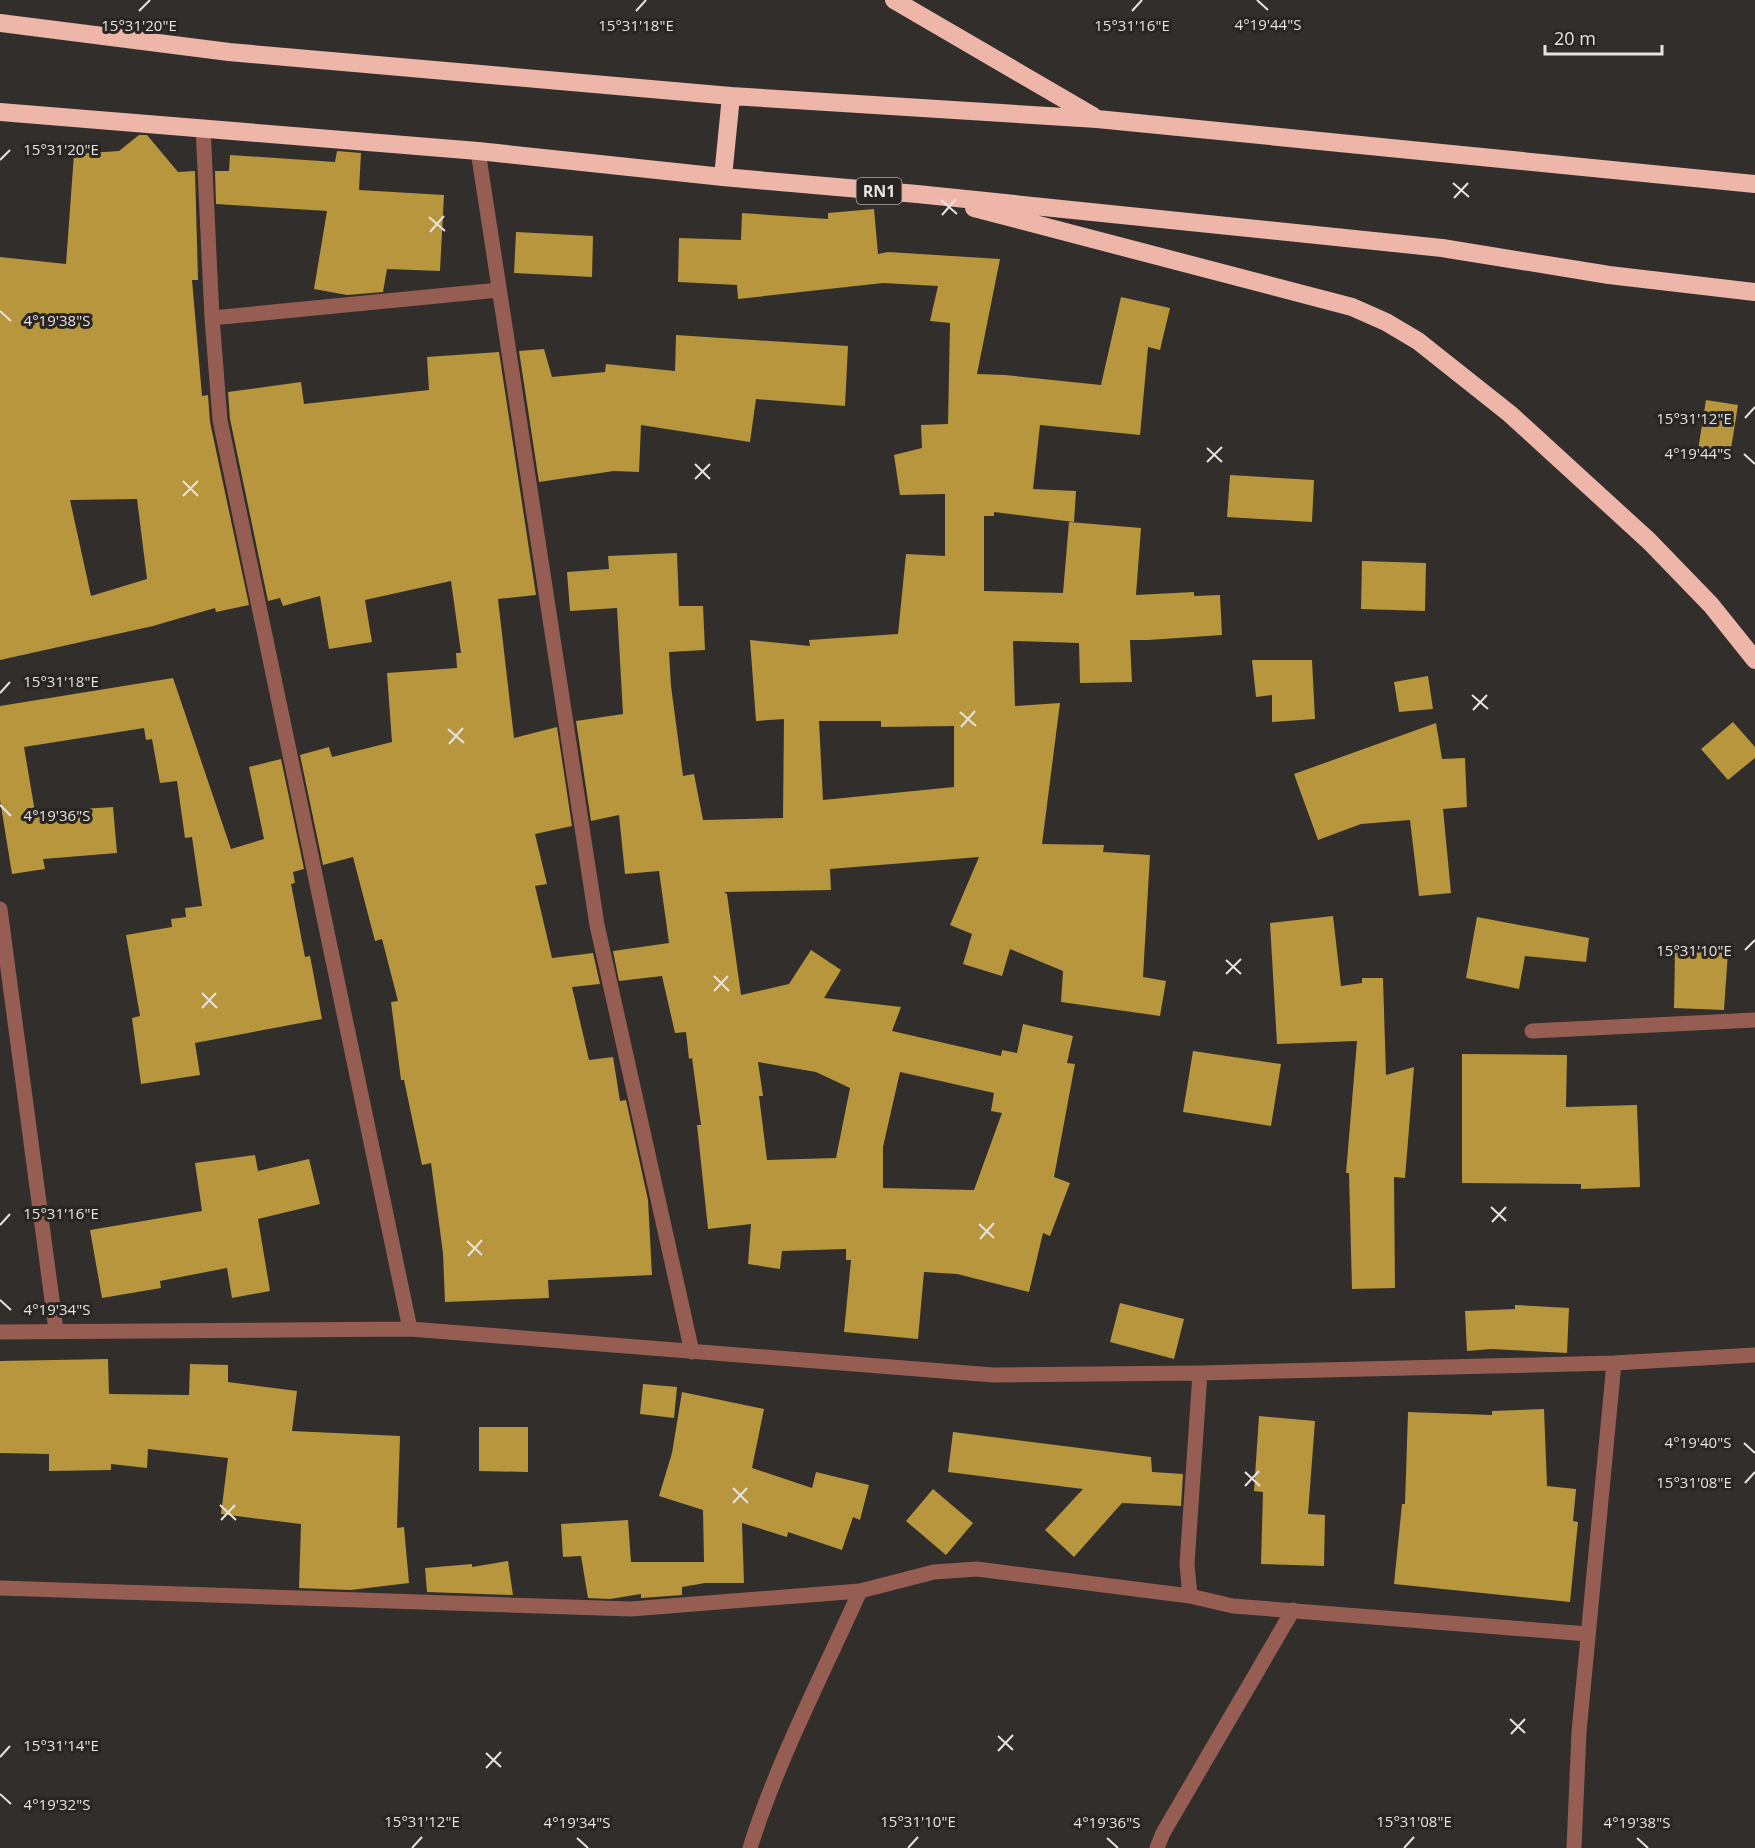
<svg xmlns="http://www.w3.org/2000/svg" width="1755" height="1848" font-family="'Open Sans',sans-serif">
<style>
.building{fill:#b7963e;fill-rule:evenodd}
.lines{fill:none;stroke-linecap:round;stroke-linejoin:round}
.street{stroke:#965d52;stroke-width:15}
.highway{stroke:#eeb5a9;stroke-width:18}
.ticks{fill:none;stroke:#e6e3e1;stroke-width:2}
.labels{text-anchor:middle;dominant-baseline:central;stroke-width:6;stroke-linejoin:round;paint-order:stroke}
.shield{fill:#282522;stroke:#adaaa8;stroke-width:1.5}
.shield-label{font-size:16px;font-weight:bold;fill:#e6e3e1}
.ticks-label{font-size:15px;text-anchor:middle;fill:#e6e3e1;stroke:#282522;stroke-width:6;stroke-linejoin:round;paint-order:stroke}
</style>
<rect width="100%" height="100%" fill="#322e2b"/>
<path class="building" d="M139,135H147L178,172L195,171L198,280H192L202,396L208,395L210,422L249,605L216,612L215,608L153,626L0,660V257L66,264L74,154L119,151ZM137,499L147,579L91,596L70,500Z
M337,151L361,153L359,190L444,195L440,271L387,269L383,292L347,295L314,289L327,211L216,204L215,171H229L230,155L335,162Z
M874,209L878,254L888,252L1000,259L977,374L1005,375L1101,385L1121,297L1170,308L1160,350L1148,347L1140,435L1040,425L1033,489L1076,491L1074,522L994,512V516H984V591L1063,593L1069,522L1141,528L1136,595L1194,592V596L1220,595L1222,635L1148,640H1130L1132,682L1080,683L1079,643L1013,641L1015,706L1060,703L1042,844L1104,845L1103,852L1150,855L1143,977L1166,981L1160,1016L1061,1002L1063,971L1010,949L1002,976L963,964L972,934L950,925L979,857L830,869L831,890L724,892L727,894L741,995L789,984L811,950L841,970L824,998L901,1007L892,1031L1001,1056L1002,1050L1017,1053L1023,1024L1073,1036L1067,1063L1075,1064L1054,1177L1070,1183L1050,1236L1043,1233L1029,1292L957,1274L924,1272L918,1339L844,1332L851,1260H846V1249L782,1251L780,1269L748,1264L751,1224L708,1229L697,1125H701L692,1058L689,1059L686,1032L675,1033L662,976L619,981L613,951L669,943L659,871L625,874L619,815L591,821L576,721L623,714L617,608L570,611L567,572L609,569L608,556L677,553L679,606H703L705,650L669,652L671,686L683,776L694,774L703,820L783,818L784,719L756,721L750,640L810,646L809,640L898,634L906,554L945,556V494L900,495L894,455L922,448L921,425L948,424L950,323L930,321L938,286L883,283L738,299L737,285L678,282L679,238L741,240L742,213L828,219V213ZM819,721H881V727L954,726V787L823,800ZM758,1062L816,1072L850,1088L836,1158L767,1160L759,1096H763ZM900,1072L994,1093L991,1111L1002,1113L974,1190L883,1188V1147Z
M516,232L593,236L592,277L514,273Z
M676,335L848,346L845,406L756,399L750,442L641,425L639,472L614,471L539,482L519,351L544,349L552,377L605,372L606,364L675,371Z
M499,352L536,595L498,599L514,738L557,727L572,826L535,834L547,884L535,886L552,958L593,953L600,984L572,987L589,1060L613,1057L620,1101L626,1100L648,1200L652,1275L548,1280L549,1298L445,1302L443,1253L431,1163L422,1165L404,1080H401L391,1002L398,1001L382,939L375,941L353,857L323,865L300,755L329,747L332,757L392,742L387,673L457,668L456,653H461L451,581L365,600L372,642L329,649L320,596L283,606L280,598L268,601L230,419L228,392L301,382L304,404L429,390L427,357Z
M1706,400L1738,405L1730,455L1698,450Z
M1230,475L1314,480L1312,522L1227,517Z
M1362,561L1426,563L1425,611L1361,609Z
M1252,660H1312L1315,719L1272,722V695L1256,697Z
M1428,676L1433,709L1399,712L1394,682Z
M173,678L231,849L264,839L249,767L281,759L304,869L293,872L295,883L291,884L305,957L310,956L322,1019L195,1043L200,1075L141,1084L132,1018L140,1016L126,935L172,927L171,919L186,917L185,908L202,906L192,837L185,838L177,781L160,783L152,739L146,740L144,728L24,747L35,812L113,807L117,853L43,859L45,869L12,874L0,800V706Z
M1733,722L1755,747V758L1728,780L1701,749Z
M1436,723L1442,759L1465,758L1467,807L1443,809L1451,893L1419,896L1410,820L1361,824L1318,840L1294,774Z
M1333,916L1341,986L1362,983V978H1383L1386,1075L1414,1067L1405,1178L1394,1177L1395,1288L1352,1289L1349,1173H1346L1357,1041L1277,1044L1270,923Z
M1477,917L1589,938L1586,962L1525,956L1519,989L1466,978Z
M1675,950L1728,952L1724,1010L1674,1008Z
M1193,1051L1281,1064L1271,1126L1183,1112Z
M1462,1054L1567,1055L1566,1107L1637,1105L1640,1187L1581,1189V1184L1462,1183Z
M255,1155L258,1171L309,1159L320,1204L258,1219L270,1291L232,1298L227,1268L160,1281L161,1288L102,1298L90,1230L202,1211L195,1163Z
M1120,1303L1184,1319L1174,1359L1110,1342Z
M1515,1305L1569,1308L1567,1353L1491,1349L1467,1351L1465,1311L1515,1309Z
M108,1359L109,1394L189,1395L190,1364L228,1365V1382L297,1391L292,1431L400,1436L397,1528L404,1527L409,1583L351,1590L299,1588L301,1524L221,1514L228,1458L148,1449L147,1468L111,1464V1470L49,1471V1454L0,1453V1361Z
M643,1384L677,1387L674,1418L640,1414Z
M682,1392L764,1409L752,1468L812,1488L816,1472L869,1485L860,1520L853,1517L842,1550L788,1532L787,1537L742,1523L744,1583H705L682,1587V1595L641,1598V1594L610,1599L588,1598L581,1556L563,1557L561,1524L628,1520L631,1562H704L703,1510L659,1496L672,1453Z
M1544,1409L1547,1486L1576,1489L1573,1521L1578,1522L1570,1602L1394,1584L1402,1504H1405L1408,1412L1492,1415V1411Z
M1259,1416L1315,1421L1308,1514L1325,1515L1324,1566L1261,1564L1263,1492L1254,1491Z
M479,1427H528V1472L479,1471Z
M953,1432L1151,1457L1152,1472L1183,1474L1181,1506L1122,1503L1074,1557L1045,1530L1083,1489L948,1472Z
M933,1489L973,1523L946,1555L906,1521Z
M508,1561L513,1595L427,1592L425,1568L472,1564V1567Z"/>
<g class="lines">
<path class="street" d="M203,127L212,318L220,420L410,1329
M478,151L597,925L692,1352
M212,318L499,290
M0,909L56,1330
M1532,1031L1755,1020
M0,1332L410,1329L993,1375L1200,1373L1614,1363L1755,1355
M1200,1373L1187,1564L1190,1596L1233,1606L1588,1634
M0,1588L631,1609L860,1591L934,1572L977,1569L1190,1596
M750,1848C778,1759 822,1676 860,1591
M1157,1848L1163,1833L1293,1610
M1574,1848L1579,1732L1614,1363"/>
<path class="highway" d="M894,0L1093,116
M0,23L229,52L731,96L1097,119L1755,184
M0,112L478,151L723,177L917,194L1442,248L1609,275L1755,292
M723,177L731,96
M974,208L1352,307L1386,322L1418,341L1510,414L1649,541L1711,605L1755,660"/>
</g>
<path class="ticks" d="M1257,0L1268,10M139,11L150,0M636,11L646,0M1132,11L1142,0M0,160L10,150M1453,183L1469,197M1454,198L1468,183M941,200L957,214M942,215L956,199M429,217L445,231M430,232L444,216M0,311L11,321M1745,418L1755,407M1207,448L1222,462M1744,454L1755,464M1207,462L1222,447M695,464L710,479M695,479L710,464M183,481L198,496M183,496L198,481M0,693L10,682M1472,695L1488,709M1473,710L1487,695M960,712L976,726M961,727L975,711M448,729L464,743M449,744L463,728M0,805L11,816M1745,950L1755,940M1226,960L1241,974M1226,974L1241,959M714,976L729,991M714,991L728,976M202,993L217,1008M202,1008L216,993M1491,1207L1506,1221M1492,1222L1506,1207M979,1224L994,1238M0,1225L10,1214M980,1239L994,1223M467,1241L482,1255M468,1256L482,1240M0,1300L11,1310M1744,1443L1755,1453M1245,1472L1260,1486M1745,1483L1755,1472M1245,1486L1259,1471M733,1488L748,1503M733,1503L747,1488M220,1505L236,1520M221,1520L235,1505M1510,1719L1525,1733M1511,1734L1525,1719M998,1736L1013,1750M998,1751L1013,1735M486,1753L501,1767M0,1757L10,1746M486,1768L501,1752M0,1794L11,1804M577,1838L588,1848M1107,1838L1118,1848M1637,1838L1648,1848M412,1848L422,1837M908,1848L918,1837M1404,1848L1414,1837"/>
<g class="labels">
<rect class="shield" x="856.5" y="178" width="45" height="26" rx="4.5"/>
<g class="shield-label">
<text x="879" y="191">RN1</text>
</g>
</g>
<g class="ticks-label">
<text x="1268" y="30">4°19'44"S</text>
<text x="1132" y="31">15°31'16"E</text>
<text x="139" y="31">15°31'20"E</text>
<text x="636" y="31">15°31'18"E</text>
<text x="61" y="155">15°31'20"E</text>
<text x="57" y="326">4°19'38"S</text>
<text x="1694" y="424">15°31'12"E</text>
<text x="1698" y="459">4°19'44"S</text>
<text x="61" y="687">15°31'18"E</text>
<text x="57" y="821">4°19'36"S</text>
<text x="1694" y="956">15°31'10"E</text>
<text x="61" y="1219">15°31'16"E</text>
<text x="57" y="1315">4°19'34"S</text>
<text x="1698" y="1448">4°19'40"S</text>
<text x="1694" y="1488">15°31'08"E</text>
<text x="61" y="1751">15°31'14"E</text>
<text x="57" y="1810">4°19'32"S</text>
<text x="422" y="1827">15°31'12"E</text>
<text x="918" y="1827">15°31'10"E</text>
<text x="1414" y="1827">15°31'08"E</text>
<text x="577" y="1828">4°19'34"S</text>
<text x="1107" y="1828">4°19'36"S</text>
<text x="1637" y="1828">4°19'38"S</text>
</g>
<path d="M1545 45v9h117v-9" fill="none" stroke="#e6e3e1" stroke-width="3"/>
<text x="1554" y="45" font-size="18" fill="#e6e3e1" stroke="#282522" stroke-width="4.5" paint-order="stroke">20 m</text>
</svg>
